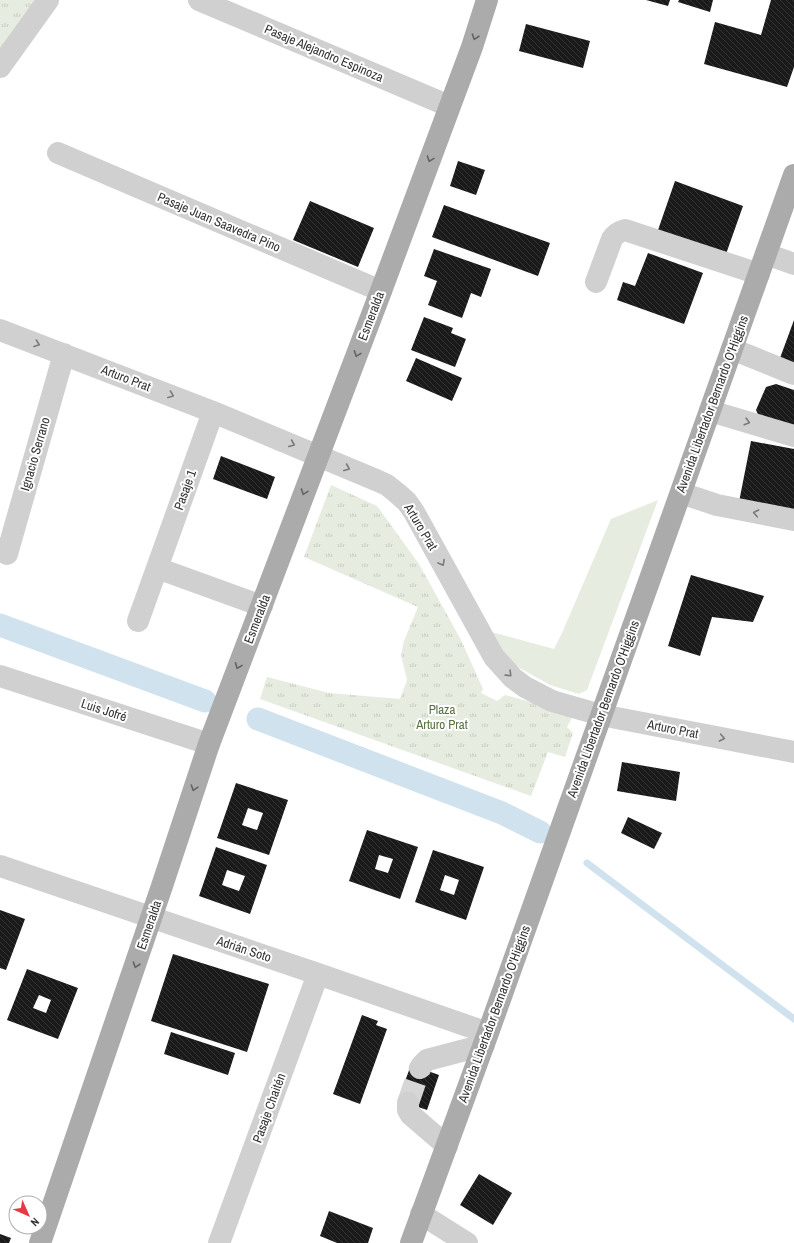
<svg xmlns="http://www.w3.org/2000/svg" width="794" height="1243" font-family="'Archivo Narrow',sans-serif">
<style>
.grass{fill:#e6ecdf}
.park{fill:url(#park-tufts)}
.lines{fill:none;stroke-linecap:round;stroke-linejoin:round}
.stream{stroke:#cfe2ee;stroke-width:7}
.canal{stroke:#cfe2ee;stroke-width:23}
.building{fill:url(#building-back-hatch);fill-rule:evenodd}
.minor-tunnel{stroke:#d6d6d6;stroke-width:22;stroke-dasharray:22 11;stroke-linecap:butt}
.minor{stroke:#d0d0d0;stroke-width:22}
.major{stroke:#ababab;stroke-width:22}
.oneway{stroke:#636363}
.oneway2{stroke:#7a7a7a}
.labels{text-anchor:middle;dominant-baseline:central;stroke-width:4;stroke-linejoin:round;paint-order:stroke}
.street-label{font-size:13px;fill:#333;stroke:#fff}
.park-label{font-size:13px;fill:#56703f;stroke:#fff}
</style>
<defs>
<pattern id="park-tufts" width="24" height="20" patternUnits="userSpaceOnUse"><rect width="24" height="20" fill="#e6ecdf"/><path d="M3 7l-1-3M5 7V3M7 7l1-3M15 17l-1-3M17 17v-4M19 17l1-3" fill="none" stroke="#c6cbc0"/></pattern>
<pattern id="building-back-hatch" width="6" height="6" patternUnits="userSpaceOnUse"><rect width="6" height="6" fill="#1a1a1a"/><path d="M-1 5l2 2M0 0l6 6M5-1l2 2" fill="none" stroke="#333"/></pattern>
</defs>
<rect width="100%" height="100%" fill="#fff"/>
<path class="grass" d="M658,500L587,690L579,694L550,685L511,663L488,631L554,649L562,633L611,519Z"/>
<path class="park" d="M0,0H38L0,50Z
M331,485L377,506L419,564L461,640L483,689L481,693L497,701L505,695L574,714L567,727L573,733L565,757L548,752L531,796L260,699L267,677L329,693L400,699L407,680L401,655L404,641L418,607L304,557Z"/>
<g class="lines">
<path class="stream" d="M587,863L794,1019"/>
<path class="canal" d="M0,625L205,701
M258,719L502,813L540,832"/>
</g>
<path class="building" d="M646,0H670L668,6Z
M679,0H713L710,12L678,2Z
M771,0H794V67L787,87L704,64L715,22L761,35Z
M526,24L590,41L583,68L519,51Z
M458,161L485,170L476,195L450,186Z
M675,181L743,206L726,254L658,230Z
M310,201L374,228L358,267L293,240Z
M444,205L550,243L538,276L432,237Z
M434,249L491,269L481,297L471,293L462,318L428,305L437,281L424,276Z
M648,253L703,273L684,324L617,300L623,282L635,286Z
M424,317L453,328L451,333L466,339L455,367L411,350Z
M794,320V363L780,358Z
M416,358L462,378L452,401L406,381Z
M776,384L794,390V432L761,421L756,410L766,387Z
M751,441L794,449V517L738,507Z
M221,456L275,477L267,499L213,479Z
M691,575L764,596L753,622L712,617L700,656L668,646Z
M622,762L680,772L676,801L617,791Z
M236,783L288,800L269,855L217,838ZM248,808L263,813L257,830L242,825Z
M628,817L662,833L654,849L621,833Z
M367,830L418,847L400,899L349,881ZM379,855L393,859L388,873L375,869Z
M216,847L267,865L250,914L199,896ZM227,870L245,876L239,891L222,885Z
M433,850L484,867L466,920L415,902ZM445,875L459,880L454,895L440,890Z
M0,910L25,919L6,970L0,968Z
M173,954L269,984L247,1052L151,1021Z
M27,969L78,988L58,1039L7,1020ZM39,995L51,1000L46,1013L33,1008Z
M362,1015L378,1021L376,1025L387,1029L360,1104L333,1094Z
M171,1032L235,1053L228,1075L164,1054Z
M411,1065L439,1075L427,1110L398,1100Z
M479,1174L512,1193L493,1225L460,1205Z
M329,1211L373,1228L368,1243H337L320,1236Z
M0,1234L11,1238L9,1243H0Z"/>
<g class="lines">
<path class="minor-tunnel" d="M408,1103L420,1068"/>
<path class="minor" d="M199,0L449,106
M0,67L48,0
M58,153L381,291
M766,254L794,264
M596,282L612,239C615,234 618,232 625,230L759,274
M0,330L213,412L376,480L387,485L397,493L407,502L414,512L494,657L513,678L525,687L552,701L601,715L794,752
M732,349L794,374
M710,411L794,436
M681,493L717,505L794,520
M7,554L64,354
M157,568L262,606
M138,621L213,412
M0,676L209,744
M0,866L318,974L488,1033
M420,1068L422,1065L427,1060L484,1045
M408,1103V1110L411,1115L447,1146
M421,1214L467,1243
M219,1243L318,974"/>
<path class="major" d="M40,1243L162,886L209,744L381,291L472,47L487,0
M411,1243L488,1033L794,175"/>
</g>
<defs><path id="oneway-chevron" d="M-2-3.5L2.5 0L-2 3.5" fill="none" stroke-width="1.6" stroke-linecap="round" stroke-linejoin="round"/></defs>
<g class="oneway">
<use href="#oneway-chevron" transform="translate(475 37) rotate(109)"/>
<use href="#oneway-chevron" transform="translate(430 159) rotate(110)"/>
<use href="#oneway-chevron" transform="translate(357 354) rotate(111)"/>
<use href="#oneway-chevron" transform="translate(304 492) rotate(110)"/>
<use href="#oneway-chevron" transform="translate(238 666) rotate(112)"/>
<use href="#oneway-chevron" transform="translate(194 788) rotate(108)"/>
<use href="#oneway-chevron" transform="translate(136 965) rotate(109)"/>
</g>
<g class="oneway2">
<use href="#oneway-chevron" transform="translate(37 344) rotate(20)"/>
<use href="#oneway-chevron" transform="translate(171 395) rotate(21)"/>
<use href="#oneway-chevron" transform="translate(747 422) rotate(16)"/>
<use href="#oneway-chevron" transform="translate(292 444) rotate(23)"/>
<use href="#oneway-chevron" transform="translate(347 468) rotate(23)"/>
<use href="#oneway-chevron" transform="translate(756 513) rotate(-169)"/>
<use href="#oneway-chevron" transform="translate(442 563) rotate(61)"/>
<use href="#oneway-chevron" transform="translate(509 674) rotate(44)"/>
<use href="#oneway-chevron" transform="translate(722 738) rotate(11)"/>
</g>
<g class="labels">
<g class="street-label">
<text transform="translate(324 53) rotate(23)">Pasaje Alejandro Espinoza</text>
<text transform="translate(219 222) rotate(23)">Pasaje Juan Saavedra Pino</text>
<text transform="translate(371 316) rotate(-69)">Esmeralda</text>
<text transform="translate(126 378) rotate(21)">Arturo Prat</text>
<text transform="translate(712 404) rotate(-70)">Avenida Libertador Bernardo O'Higgins</text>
<text transform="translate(35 454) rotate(-74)">Ignacio Serrano</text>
<text transform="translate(185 490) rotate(-70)">Pasaje 1</text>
<text transform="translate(421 527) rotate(59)">Arturo Prat</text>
<text transform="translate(257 619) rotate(-69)">Esmeralda</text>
<text transform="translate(603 709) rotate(-70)">Avenida Libertador Bernardo O'Higgins</text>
<text transform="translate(104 710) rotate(18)">Luis Jofré</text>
<text transform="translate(673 729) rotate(11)">Arturo Prat</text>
<text transform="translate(149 925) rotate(-71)">Esmeralda</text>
<text transform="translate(244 949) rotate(18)">Adrián Soto</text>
<text transform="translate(494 1014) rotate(-70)">Avenida Libertador Bernardo O'Higgins</text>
<text transform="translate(269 1108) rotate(-70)">Pasaje Chaitén</text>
</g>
<g class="park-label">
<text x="442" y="709">Plaza<tspan x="442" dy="15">Arturo Prat</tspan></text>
</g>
</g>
<g transform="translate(28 1215) rotate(135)"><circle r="19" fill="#ffffff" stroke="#adadad"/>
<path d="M0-3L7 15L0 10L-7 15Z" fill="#e63946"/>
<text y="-6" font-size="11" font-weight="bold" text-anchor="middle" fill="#333333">N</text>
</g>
</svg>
